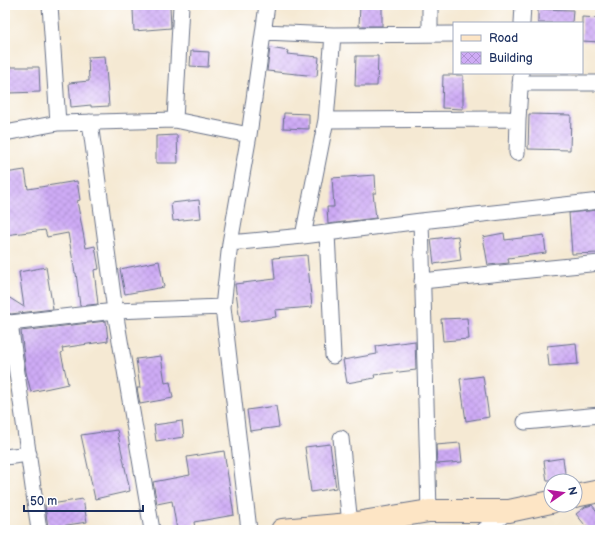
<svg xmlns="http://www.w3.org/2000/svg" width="605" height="535" font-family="'Balsamiq Sans',sans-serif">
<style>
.building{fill:url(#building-cross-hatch)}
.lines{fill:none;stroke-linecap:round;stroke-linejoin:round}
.street-casing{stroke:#677087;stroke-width:17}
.secondary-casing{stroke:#677087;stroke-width:24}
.street{stroke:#fff;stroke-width:15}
.secondary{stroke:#fde5c5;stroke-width:22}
</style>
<defs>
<pattern id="building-cross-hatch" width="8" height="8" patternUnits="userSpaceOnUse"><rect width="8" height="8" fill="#ceabf5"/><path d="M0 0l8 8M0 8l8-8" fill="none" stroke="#b093d4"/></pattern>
</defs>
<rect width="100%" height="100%" fill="#fff"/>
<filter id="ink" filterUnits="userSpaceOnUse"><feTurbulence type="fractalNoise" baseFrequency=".025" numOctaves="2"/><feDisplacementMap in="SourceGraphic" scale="8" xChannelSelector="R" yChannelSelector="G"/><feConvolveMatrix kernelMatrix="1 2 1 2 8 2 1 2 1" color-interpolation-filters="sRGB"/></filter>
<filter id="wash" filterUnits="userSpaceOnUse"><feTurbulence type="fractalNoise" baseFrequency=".012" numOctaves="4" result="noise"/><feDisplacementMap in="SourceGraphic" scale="16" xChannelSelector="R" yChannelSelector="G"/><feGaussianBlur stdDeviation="0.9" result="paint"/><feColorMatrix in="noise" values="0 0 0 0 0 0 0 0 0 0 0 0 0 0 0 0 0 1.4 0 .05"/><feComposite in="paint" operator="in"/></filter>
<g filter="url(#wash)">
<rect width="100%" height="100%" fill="#f5e9d3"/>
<g id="blocks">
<path class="building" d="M360,5H382V26H359Z
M170,6L171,28L134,31L133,9Z
M538,9L573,10L572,23H538Z
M582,17L600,18V42L582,41Z
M270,48L288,51L287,54L319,57L317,76L267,71Z
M191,51L209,52L208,67L190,66Z
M105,56L109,106L91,107V105L71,107L69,83L89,81L88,57Z
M356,56H378L377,86H355Z
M9,67H39L40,92L9,93Z
M443,75H463V109L442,108Z
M284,113L309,114V129L283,128Z
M529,114L571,115L570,150L528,149Z
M177,135L178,163H156V136Z
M25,170L28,189L77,181L80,200L77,201L86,248L95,246L99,269L94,270L98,304L80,306L76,273H75L68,233L47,237L45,230L5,235V173Z
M375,175L376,193H373L376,218L328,224L327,207H334L332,178Z
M199,200L201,218L173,221L171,203Z
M597,210L600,253L572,254L569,213Z
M504,233L505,240L544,235L546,253L508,258L509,263L488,265L483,237Z
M458,236L461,260L434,264L431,239Z
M307,255L312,307L275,310L276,317L240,322L235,284L275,279L273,258Z
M159,261L164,287L125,294L120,269Z
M46,267L53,309L11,314L5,312V295L24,307L19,272Z
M467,318L469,339L443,341L441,319Z
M106,321L108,341L62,348L63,352L61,353L68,384L31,392L26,372L21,331Z
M415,341L416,370L374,375L375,378L347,383L343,360L377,354L376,346Z
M576,343L578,364L549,366L547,346Z
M161,356L165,383L170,382L173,398L140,404L137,388H140L136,359Z
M483,376L489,417L466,421L460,379Z
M276,406L279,427L250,431L247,410Z
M182,421L184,437L156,441L154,425Z
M117,430L130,491L95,499L81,435Z
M460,443L462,462L437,464L436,445Z
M330,444L336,488L311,492L305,447Z
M224,451L234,515L194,522L195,529L177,530L172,501L157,504L153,482L190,475L187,457Z
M563,458L566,481H547L544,461Z
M83,499L87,522L48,528L45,505Z
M592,505L600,515V525L594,530H589L576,514L585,507Z"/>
</g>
</g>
<g filter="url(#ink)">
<use href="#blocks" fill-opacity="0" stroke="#677087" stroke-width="1"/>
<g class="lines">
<g class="street-casing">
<path id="street" d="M50,5L58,123
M430,5V33
M522,23L523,5
M264,32L333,35L454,34
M520,83H600
M175,120L181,5
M326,120L333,35
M90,122L115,311L152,530
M5,133L58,123L175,120L249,135
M517,153L518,120
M421,221L600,201
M327,233L333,356
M303,236L326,120L506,119L518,120L521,73
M230,243L303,236L421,221L429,511
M422,281L600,263
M5,321L10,323L115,311L223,307
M10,323L39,530
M525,422L600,415
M341,438L350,524
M5,457L29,454
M249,530L223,307L230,243L249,135L267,5
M484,530L509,511"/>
</g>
<g class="secondary-casing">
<path id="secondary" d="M575,496L600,491
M282,530L350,524L429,511H509L551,502"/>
</g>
<use href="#street" class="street"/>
<use href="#secondary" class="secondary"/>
</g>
</g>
<rect width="605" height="535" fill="none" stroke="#fff" stroke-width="20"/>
<rect x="453" y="22" width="130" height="52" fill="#ffffff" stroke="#a4acbf"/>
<rect x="461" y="35" width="20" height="6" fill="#fde5c5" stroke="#a4acbf"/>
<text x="489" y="42" font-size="12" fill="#1b2f5e">Road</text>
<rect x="461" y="52" width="20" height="12" fill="url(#building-cross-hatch)" stroke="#a4acbf"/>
<text x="489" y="62" font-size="12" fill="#1b2f5e">Building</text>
<g transform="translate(563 493) rotate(77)"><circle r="19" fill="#ffffff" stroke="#a4acbf"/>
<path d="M0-3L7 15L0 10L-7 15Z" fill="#b5179e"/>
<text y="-6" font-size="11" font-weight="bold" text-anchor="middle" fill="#1b2f5e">N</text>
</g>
<path d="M24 505v6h119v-6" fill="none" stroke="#1b2f5e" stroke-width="2"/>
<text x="30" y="505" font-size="12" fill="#1b2f5e" stroke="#ffffff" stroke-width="3" paint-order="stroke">50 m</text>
</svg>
